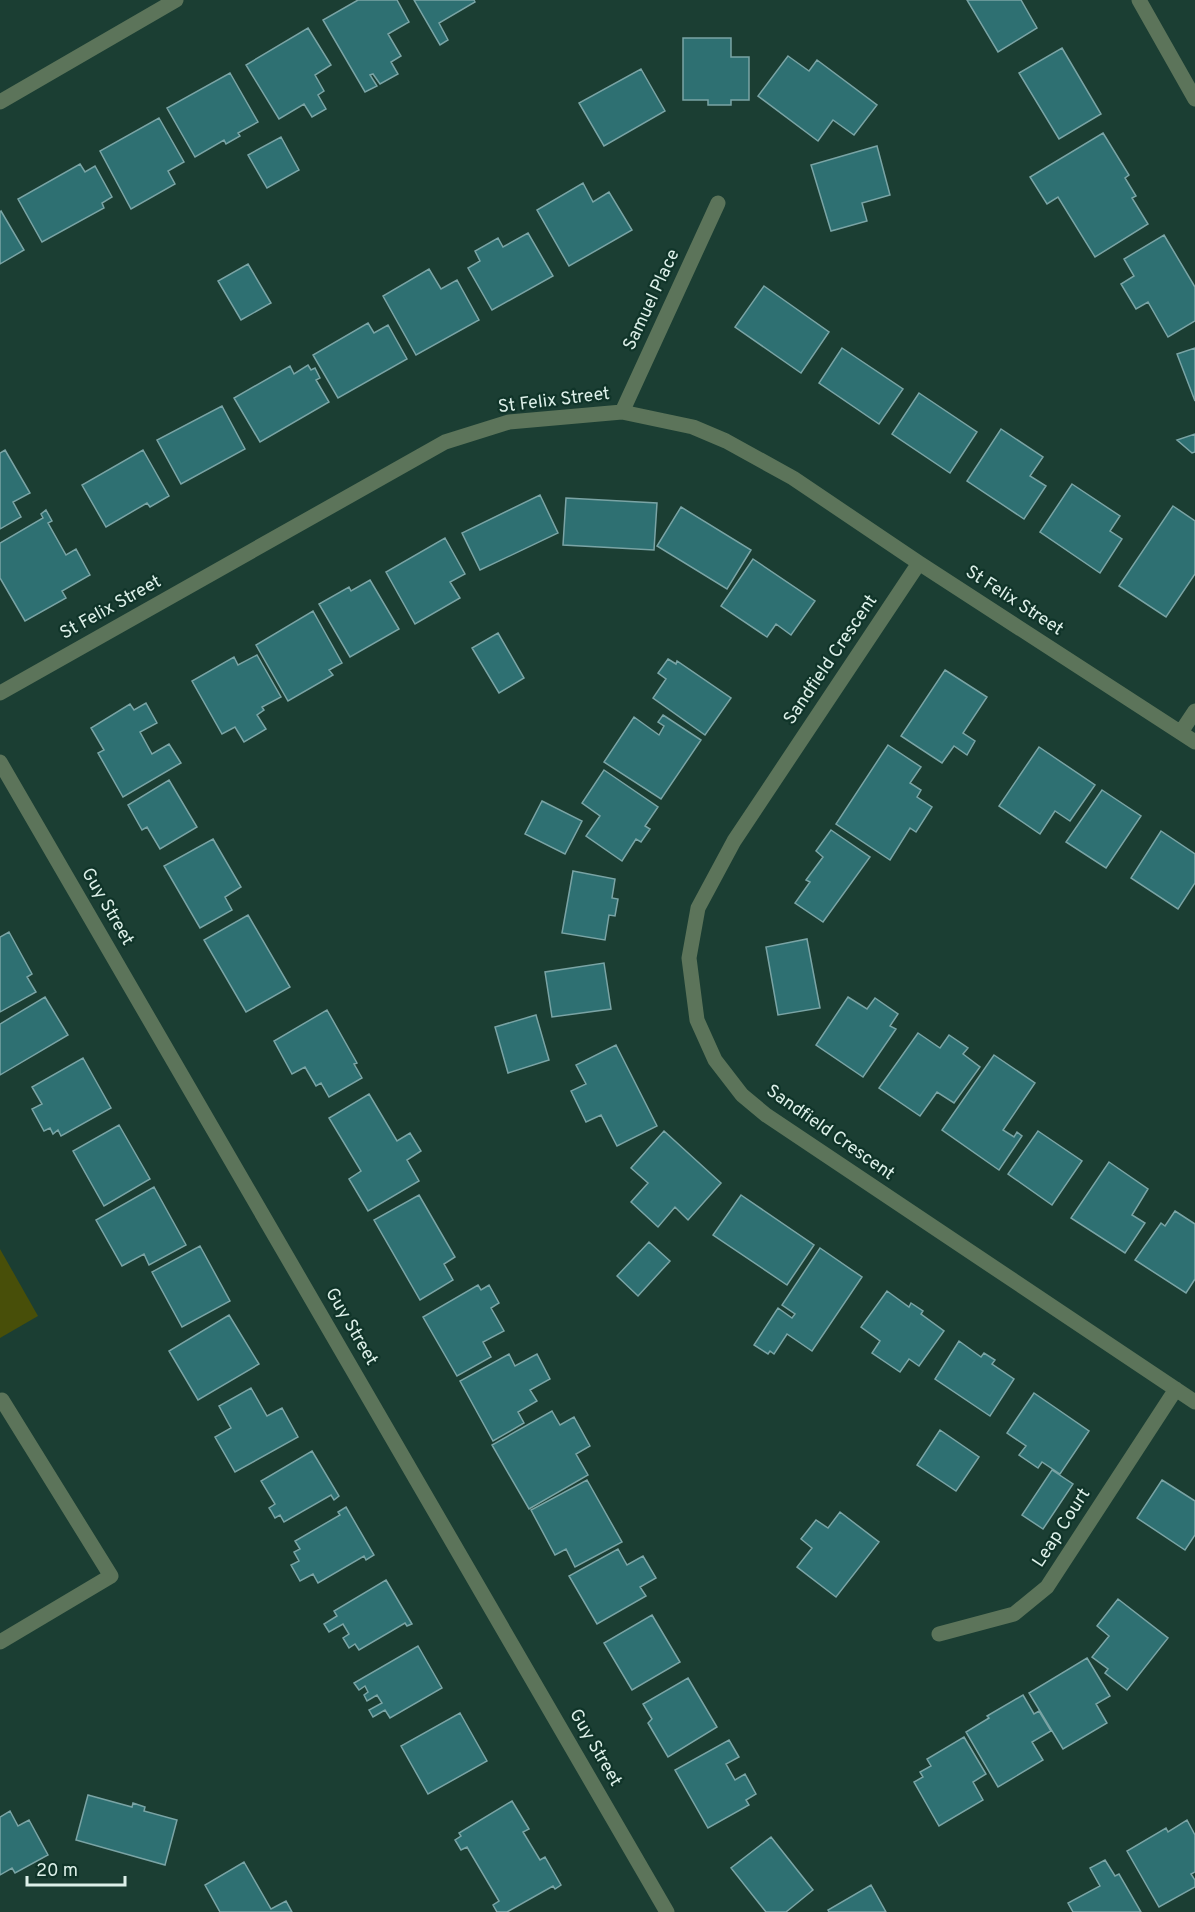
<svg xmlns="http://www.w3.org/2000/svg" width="1195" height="1912" font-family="Overpass,sans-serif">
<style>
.green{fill:#484f09}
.building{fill:#2e7072;stroke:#7aa4a5;stroke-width:1.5}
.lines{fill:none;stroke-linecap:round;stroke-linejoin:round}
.minor{stroke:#5c745a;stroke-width:15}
.labels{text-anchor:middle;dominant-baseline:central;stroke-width:4.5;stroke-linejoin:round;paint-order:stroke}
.street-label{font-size:18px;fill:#ddf0e9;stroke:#103429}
</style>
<rect width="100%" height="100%" fill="#1b3e33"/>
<path class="green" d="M0,1249L38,1316L0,1338Z"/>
<path class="building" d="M358,0H397L409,22L388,34L401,56L391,62L398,74L380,84L373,74L370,75L377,86L365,92L323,20Z
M414,0H474L475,2L439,23L448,40L440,45Z
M967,0H1021L1037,28L998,52Z
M308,28L331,65L315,75L324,91L318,95L326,109L312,117L304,104L279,119L246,65Z
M683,38H731V57H749V100H731V105H708V100H683Z
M1062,48L1101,114L1059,139L1019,73Z
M788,56L809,71L817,60L877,105L854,135L833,120L818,141L758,96Z
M641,69L665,111L604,146L579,103Z
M230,73L258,122L238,133L240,136L226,144L224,140L195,157L167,108Z
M159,118L184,162L168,171L175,184L131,209L100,151Z
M1103,133L1129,175L1125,178L1136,196L1132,198L1148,224L1095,257L1058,197L1047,204L1030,177Z
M281,137L299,170L267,188L248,155Z
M877,146L890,195L862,203L867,221L831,231L811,165Z
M80,164L85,172L95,166L112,197L102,203L104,208L42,242L18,199Z
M583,183L593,202L609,192L632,230L569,266L537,210Z
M1,211L24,250L0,264V212Z
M528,233L553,276L492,310L468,268L480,261L475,251L498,238L503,247Z
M1164,235L1195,287V321L1168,337L1148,302L1136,309L1121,284L1134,276L1124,259Z
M248,264L271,303L241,320L218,281Z
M429,269L441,289L457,280L479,320L416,355L383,296Z
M764,286L829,332L801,373L735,327Z
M368,323L374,333L388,325L407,359L338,398L313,355Z
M842,348L903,389L879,424L819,383Z
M1195,348V401L1177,354Z
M308,365L311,370L315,368L320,378L316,380L329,402L260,442L234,398L290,366L294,374Z
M919,393L977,432L950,473L892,434Z
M222,406L245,449L181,484L157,440Z
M1001,429L1043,457L1030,476L1046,486L1024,519L967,481Z
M1195,434V452L1192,453L1177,440Z
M5,450L30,493L13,502L21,517L0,529V453Z
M143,450L169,496L150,507L147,503L106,527L82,485Z
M1072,484L1120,516L1110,531L1122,539L1100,573L1040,532Z
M540,495L558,533L480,570L462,533Z
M566,498L657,503L654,550L563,545Z
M1173,506L1195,521V574L1166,617L1119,586Z
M681,507L751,550L727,589L657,546Z
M46,510L52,521L48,523L66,555L76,549L90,575L62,591L66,598L25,621L0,578V543L43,518L41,514Z
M445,538L465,574L450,582L460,598L415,624L386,572Z
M753,559L815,601L791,635L776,624L767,637L721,606Z
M370,580L399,629L350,657L319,604L349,587L351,591Z
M313,611L342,663L329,670L333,675L288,701L256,645Z
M498,633L524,678L499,693L472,648Z
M257,655L281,697L262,707L264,710L257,715L266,729L244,742L235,727L222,734L192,681L234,657L238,665Z
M668,659L676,664L677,661L731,698L705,735L653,698L666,679L658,673Z
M945,670L987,697L963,733L975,741L967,755L954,746L942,763L901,736Z
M146,703L157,723L140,732L152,754L169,744L181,763L123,797L98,753L104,750L91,728L130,704L134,710Z
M663,715L701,740L661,799L604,762L634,717L659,735L664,726L658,722Z
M888,745L921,767L910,783L921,790L917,797L932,807L916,832L910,828L890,860L836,824Z
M1039,747L1095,785L1070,821L1055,811L1040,834L999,806Z
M604,770L658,807L645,826L650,829L641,842L636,839L622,861L586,836L600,816L582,803Z
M169,780L197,827L160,849L147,827L142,830L128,805Z
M1102,790L1141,816L1106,868L1066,842Z
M542,801L582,821L565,854L525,834Z
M831,830L870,857L823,922L795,903L810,882L806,880L823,857L816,851Z
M1161,831L1195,854V883L1178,909L1131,878Z
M213,839L241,887L225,897L232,910L200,928L164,866Z
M573,871L615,879L612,898L618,899L615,916L609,915L605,940L562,933Z
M248,915L290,987L246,1012L204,940Z
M9,932L32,974L27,977L36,992L0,1012V937Z
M807,939L820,1008L778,1015L766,947Z
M604,963L611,1009L552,1017L545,972Z
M45,997L68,1035L0,1075V1024Z
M848,997L867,1009L875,998L898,1014L890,1026L896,1029L863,1077L816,1045Z
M327,1010L357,1063L354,1064L362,1078L329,1097L321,1083L316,1086L305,1067L292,1074L274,1041Z
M536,1015L549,1060L508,1073L495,1027Z
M918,1033L940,1048L949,1035L968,1048L963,1054L980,1067L954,1103L937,1092L920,1116L879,1088Z
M616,1045L657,1126L617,1146L601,1115L586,1122L571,1091L586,1084L576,1065Z
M994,1055L1035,1083L1003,1130L1014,1137L1017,1132L1022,1136L999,1170L942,1130Z
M83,1058L111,1108L61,1136L58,1130L53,1134L50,1128L44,1131L32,1109L42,1104L32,1087Z
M369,1094L397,1141L410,1133L421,1151L407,1160L419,1181L368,1211L349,1179L361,1171L329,1118Z
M119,1125L150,1179L104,1206L73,1151Z
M664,1131L721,1183L688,1220L675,1207L658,1227L631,1202L648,1183L631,1168Z
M1038,1131L1082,1161L1052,1205L1008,1174Z
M1109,1162L1148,1189L1132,1215L1145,1223L1125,1253L1071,1218Z
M154,1187L186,1245L149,1265L144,1254L122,1266L96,1220Z
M419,1195L455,1257L444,1264L453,1280L420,1300L374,1220Z
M741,1195L814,1245L787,1285L713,1235Z
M1175,1211L1195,1224V1279L1186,1293L1135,1260L1161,1223L1165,1226Z
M649,1242L670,1261L638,1296L617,1276Z
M200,1246L230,1301L182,1327L152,1272Z
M820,1248L862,1277L812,1351L787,1334L774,1354L770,1351L768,1354L754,1345L778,1308L792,1318L795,1314L782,1305Z
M478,1285L481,1290L489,1285L499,1303L491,1308L504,1331L483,1342L491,1357L457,1376L423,1317Z
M887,1291L909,1307L911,1303L923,1311L921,1314L944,1331L919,1366L909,1359L900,1372L872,1353L880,1341L861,1327Z
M229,1315L259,1364L198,1400L169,1351Z
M959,1341L981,1357L984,1353L995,1360L992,1364L1014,1379L990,1416L935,1379Z
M509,1354L515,1366L537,1354L550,1379L530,1390L537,1401L518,1412L524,1423L493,1441L460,1381Z
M251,1388L267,1416L282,1408L298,1437L235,1472L215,1437L231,1428L219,1406Z
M1034,1393L1089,1431L1060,1474L1042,1462L1038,1468L1019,1455L1026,1446L1007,1433Z
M552,1411L560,1425L574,1417L590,1446L576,1454L588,1475L529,1509L492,1445Z
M940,1430L979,1457L956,1491L917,1465Z
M312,1451L339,1496L334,1500L331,1495L284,1522L280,1515L275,1518L271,1511L269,1508L275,1504L261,1481Z
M1052,1470L1073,1484L1043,1529L1022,1515Z
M587,1480L622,1542L575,1567L566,1549L555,1555L531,1510Z
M1162,1480L1195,1501V1535L1185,1550L1137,1518Z
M346,1507L374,1555L366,1560L364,1556L318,1583L313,1574L300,1581L291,1565L299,1561L294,1552L300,1549L295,1541L340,1515L338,1512Z
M840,1512L879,1542L836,1597L797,1567L812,1548L801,1539L816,1520L828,1528Z
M618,1549L627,1565L643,1556L656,1578L640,1587L646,1596L597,1624L569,1576Z
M386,1580L412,1624L407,1626L405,1623L359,1650L355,1644L349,1648L343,1638L349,1634L343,1624L329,1632L324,1624L337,1616L334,1611Z
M1118,1599L1168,1638L1127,1690L1105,1673L1108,1669L1092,1657L1109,1636L1097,1626Z
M652,1615L680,1662L632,1690L604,1643Z
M418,1646L442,1688L390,1718L385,1710L373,1717L369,1710L382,1703L377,1695L367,1701L364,1695L368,1692L365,1686L359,1690L354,1683Z
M1087,1658L1110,1696L1096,1704L1107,1723L1063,1749L1029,1693Z
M688,1678L717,1727L668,1757L648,1723L652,1719L643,1704Z
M1023,1695L1034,1714L1039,1711L1051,1731L1032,1742L1043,1760L998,1787L966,1732L989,1718L987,1716Z
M460,1713L487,1761L428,1794L401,1746Z
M964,1737L986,1774L973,1782L983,1800L939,1826L914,1782L923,1777L920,1772L931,1766L927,1759Z
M729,1740L739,1757L726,1764L735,1780L745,1774L756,1794L746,1800L749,1805L708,1828L675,1770Z
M88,1795L132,1807L133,1803L145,1807L144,1811L177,1820L165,1865L76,1840Z
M512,1801L529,1829L523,1832L540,1860L545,1857L561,1885L555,1889L553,1886L507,1912H497L493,1905L499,1901L467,1847L461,1850L455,1840L461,1836L459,1833Z
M10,1811L18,1826L29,1820L48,1855L15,1873L12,1868L0,1875V1817Z
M1187,1820L1195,1835V1872L1191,1874L1195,1880V1887L1159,1907L1127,1851L1166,1828L1168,1832Z
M771,1837L813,1890L786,1912H766L731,1868Z
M1105,1860L1115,1876L1119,1874L1141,1912H1073L1068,1903L1100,1886L1090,1868Z
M244,1862L271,1909L286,1901L292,1912H220L205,1885Z
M871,1885L886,1912H829L828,1910Z"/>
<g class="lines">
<path class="minor" d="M1139,0L1195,99
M0,102L176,0
M622,412L718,203
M919,563L734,841L698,908L689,958L697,1020L715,1060L742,1095L766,1115L1195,1402
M0,693L445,442L509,422L622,412L693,427L726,441L793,478L919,563L1195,742
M1181,732L1195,711
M0,762L667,1912
M0,1401L2,1400L111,1576L0,1642
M939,1634L1014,1614L1047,1587L1176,1389"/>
</g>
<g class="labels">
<g class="street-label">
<text transform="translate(652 300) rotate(-65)">Samuel Place</text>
<text transform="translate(554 401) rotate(-7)">St Felix Street</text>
<text transform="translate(1014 601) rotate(33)">St Felix Street</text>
<text transform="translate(111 608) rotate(-29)">St Felix Street</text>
<text transform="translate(831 660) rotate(-56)">Sandfield Crescent</text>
<text transform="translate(107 907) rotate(60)">Guy Street</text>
<text transform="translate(830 1133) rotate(35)">Sandfield Crescent</text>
<text transform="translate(351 1327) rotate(60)">Guy Street</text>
<text transform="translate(1062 1528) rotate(-57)">Leap Court</text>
<text transform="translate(595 1748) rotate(60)">Guy Street</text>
</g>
</g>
<path d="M27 1876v9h98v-9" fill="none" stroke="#ddf0e9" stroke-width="3"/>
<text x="36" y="1876" font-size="18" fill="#ddf0e9" stroke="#103429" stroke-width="4.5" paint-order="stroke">20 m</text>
</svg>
